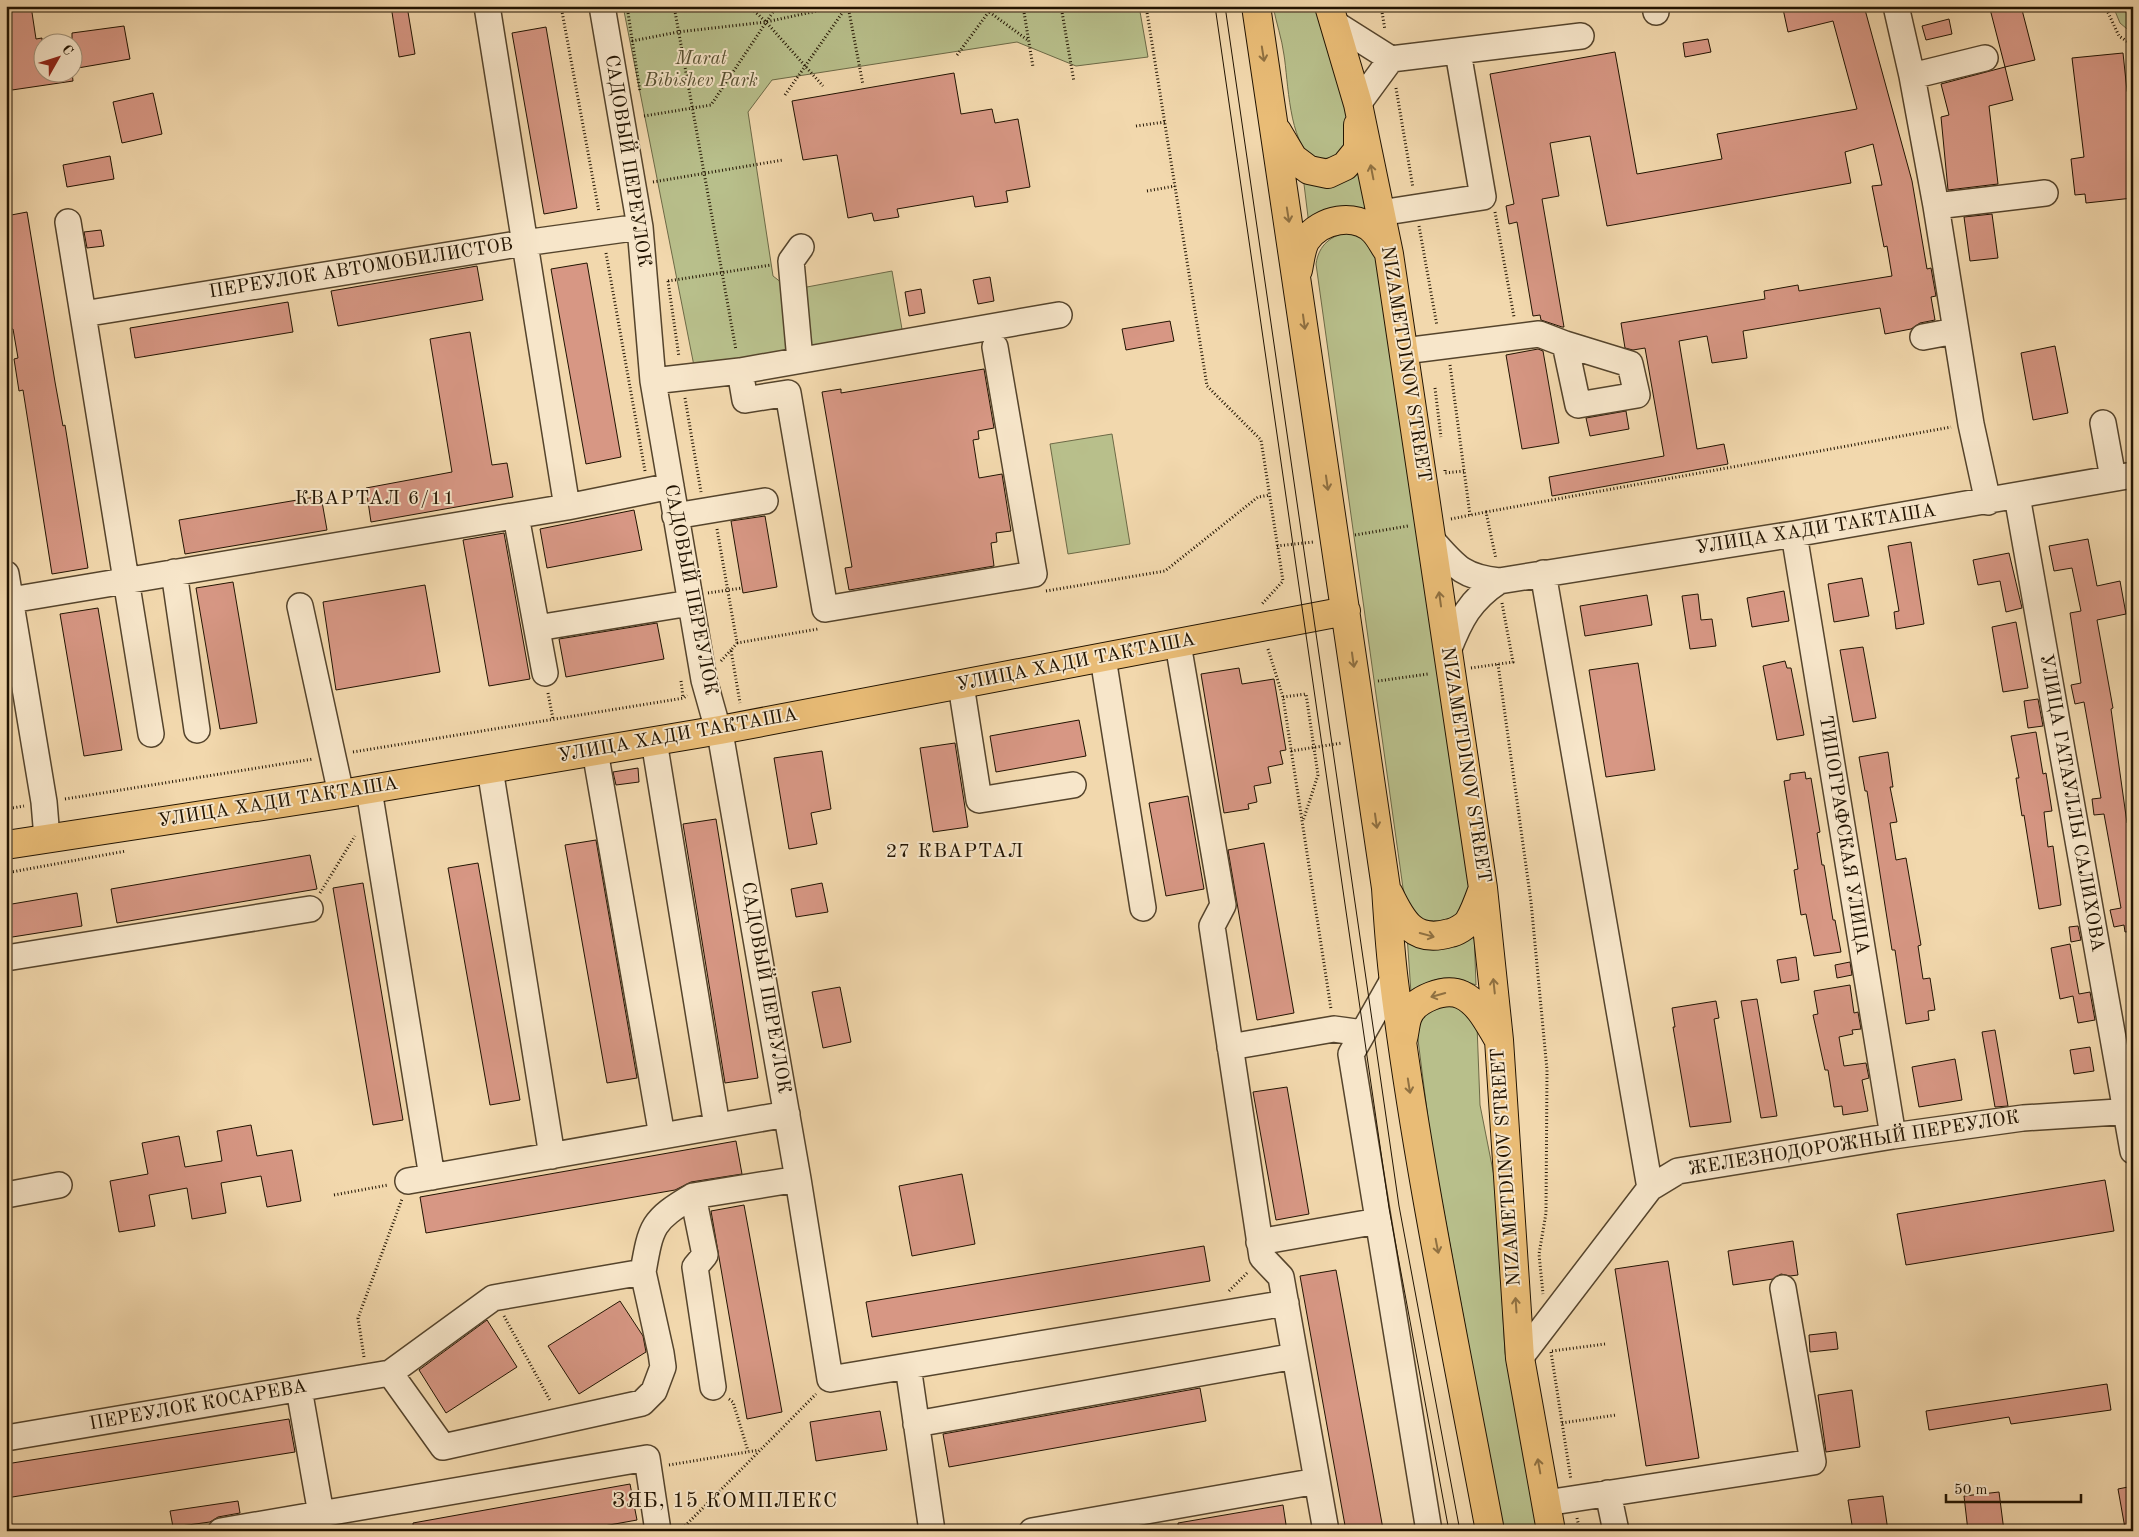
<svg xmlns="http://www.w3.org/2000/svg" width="2139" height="1537" font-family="'Old Standard TT',serif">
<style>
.green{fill:#b8bf8b;stroke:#6c6946}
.building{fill:#d79784;stroke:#211301}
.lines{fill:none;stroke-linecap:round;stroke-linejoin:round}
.minor-casing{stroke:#55442c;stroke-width:28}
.major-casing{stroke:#211301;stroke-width:30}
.path{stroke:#211301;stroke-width:3;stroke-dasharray:1 2.5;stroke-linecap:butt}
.minor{stroke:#f7e6ca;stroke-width:25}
.major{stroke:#e9bc76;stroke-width:28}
.tram{stroke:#211301;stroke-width:1}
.oneway{stroke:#8f7041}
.labels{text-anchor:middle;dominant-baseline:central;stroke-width:4;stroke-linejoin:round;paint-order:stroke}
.park-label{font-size:19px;font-style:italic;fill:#564f31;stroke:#f7e6ca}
.street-label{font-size:19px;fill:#211301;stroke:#f7e6ca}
.neighbourhood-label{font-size:20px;letter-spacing:1px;fill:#211301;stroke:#f7e6ca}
.quarter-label{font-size:21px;letter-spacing:1px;fill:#211301;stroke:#f7e6ca}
</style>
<rect width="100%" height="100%" fill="#f2d8ad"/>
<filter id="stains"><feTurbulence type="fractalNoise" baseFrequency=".004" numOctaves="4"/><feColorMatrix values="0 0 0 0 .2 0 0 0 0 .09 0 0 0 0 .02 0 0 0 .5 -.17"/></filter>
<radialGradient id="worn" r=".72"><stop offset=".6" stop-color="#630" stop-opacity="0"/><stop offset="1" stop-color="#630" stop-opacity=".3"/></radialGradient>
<path class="green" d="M623,6H1139L1148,57L1076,66L1017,42L772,80L748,112L773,276L791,290L892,271L903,335L695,371Z
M1273,6H1319L1353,122L1346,152C1335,157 1325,161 1313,156C1289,145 1288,79 1284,55C1282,39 1276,22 1273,6Z
M2118,6H2133V34L2120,23L2115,11Z
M1363,168L1374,213L1309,225L1303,176C1326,178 1346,186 1363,168Z
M1350,231L1375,245L1471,890C1459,917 1454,923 1423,920L1407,903L1403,888L1316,264C1319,244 1331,236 1350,231Z
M1112,434L1130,544L1068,554L1050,444Z
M1474,932L1476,985C1448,974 1435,976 1411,993L1407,935Z
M1445,1003L1462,1006L1477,1025L1480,1105L1496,1186L1505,1353L1538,1531H1503L1431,1142L1416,1024L1424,1013Z"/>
<path class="building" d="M6,6H31L36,39L42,38V72H72L73,81L12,90L6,61Z
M391,6H407L415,54L399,57Z
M1796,6H1864L1912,181L1927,269L1931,268L1936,296L1931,297L1935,320L1920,323L1911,329L1885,334L1880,308L1743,331L1747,358L1712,363L1707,336L1679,341L1697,449L1724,444L1728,464L1552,496L1549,477L1664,456L1645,348L1633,350L1625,348L1621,323L1765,299L1764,291L1798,285L1799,291L1892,276L1887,246L1884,247L1872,186L1882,185L1873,144L1845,152L1851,183L1607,226L1590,136L1550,143L1559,196L1542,199L1564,327H1562L1541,320L1540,315L1533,316L1517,222L1509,224L1506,206L1514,204L1490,74L1615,52L1637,174L1722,159L1717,134L1857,109L1833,21L1788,32L1783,9Z
M2002,6H2021L2035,60L2005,67L1990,9Z
M1949,19L1952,34L1926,40L1922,26Z
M124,26L130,59L72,69V33Z
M546,27L577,208L544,214L512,33Z
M1708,39L1711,52L1685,57L1683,43Z
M2123,53L2127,91L2133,104V198L2086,203L2085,194L2075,195L2071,159L2084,157L2072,58Z
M2005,67L2013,100L1989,106L1998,184L1948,190L1941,117L1949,115L1941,84Z
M954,73L961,114L992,109L995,123L1018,119L1030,187L1006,191L1008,202L975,207L973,196L897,209L899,217L874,221L872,213L848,218L837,155L803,160L792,101Z
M153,93L162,134L122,143L113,102Z
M110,156L114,179L67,187L63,165Z
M27,212L55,382L63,426L65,425L88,568L52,574L23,390L19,391L14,359L18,358L13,329H9L6,313V216Z
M1992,214L1998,258L1970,261L1964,217Z
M101,230L104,246L87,248L84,232Z
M587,263L621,457L586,464L551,269Z
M477,266L483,300L338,326L331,291Z
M990,277L994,301L978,304L973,280Z
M921,289L925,313L909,316L905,292Z
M288,302L293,332L135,358L130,328Z
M1170,321L1174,341L1126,350L1122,329Z
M470,332L492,465L507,463L513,497L371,522L366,488L452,472L430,339Z
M2055,346L2068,413L2033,420L2021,353Z
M1538,349L1543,351L1559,443L1522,449L1506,355Z
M984,369L994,428L978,431L979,439L973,440L979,478L1002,474L1011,531L996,533L997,542L991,543L994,566L849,590L845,568L852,567L822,392L841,389V393Z
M1626,411L1629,429L1590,436L1586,418Z
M321,496L327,530L185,554L179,520Z
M634,510L642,550L547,568L540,529Z
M765,516L777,587L743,593L731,521Z
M504,533L530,679L489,686L463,540Z
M2088,539L2097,586L2120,581L2126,614L2097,620L2113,708L2111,709L2127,823L2133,822V931L2125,932L2124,925L2114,927L2110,910L2121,908L2104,814L2094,815L2092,799L2101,798L2084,702L2075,704L2071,685L2081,683L2070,613L2081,611L2072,568L2054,571L2049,546Z
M1911,542L1924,624L1896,629L1894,612L1899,611L1888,546Z
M2009,553L2022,608L2006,612L2000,581L1978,585L1973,560Z
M1862,578L1869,616L1834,622L1828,584Z
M233,582L257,723L220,729L196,588Z
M425,585L440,672L336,690L323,602Z
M1784,591L1789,621L1752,627L1747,598Z
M1698,594L1701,620L1712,619L1716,646L1690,649L1682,596Z
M1647,595L1652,625L1585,636L1580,606Z
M98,608L122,750L84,756L60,614Z
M2016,622L2028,688L2003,692L1992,627Z
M657,623L664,659L566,677L559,639Z
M1863,647L1876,718L1853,722L1840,650Z
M1785,661L1787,668H1791L1804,735L1777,740L1763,666Z
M1638,663L1655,770L1606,777L1589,670Z
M1239,668L1242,684L1274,679L1286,750L1280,751L1283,764L1268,767L1271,783L1254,786L1257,802L1248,804L1249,809L1224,813L1201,674Z
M2038,699L2043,726L2028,728L2024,701Z
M1079,720L1086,756L996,772L990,736Z
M2036,732L2043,774L2046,773L2052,811L2044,812L2048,847L2053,846L2061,905L2039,909L2024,815L2022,816L2016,778H2019L2011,736Z
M955,743L968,827L933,832L920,748Z
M822,751L831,809L811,813L817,844L789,849L774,758Z
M1888,752L1893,787H1890L1897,822L1890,823L1896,860L1906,858L1921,945L1918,946L1923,979L1930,978L1935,1010L1928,1011L1929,1020L1906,1024L1895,950H1892L1867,791H1865L1859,757Z
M638,768L639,782L616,785L613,772Z
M1805,772L1806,779L1811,778L1820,832L1817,833L1822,865H1824L1833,920H1835L1841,952L1814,956L1806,914L1801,915L1794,870L1798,869L1784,781L1790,780V774Z
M1188,796L1204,889L1166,896L1149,803Z
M716,819L758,1078L725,1083L683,824Z
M596,840L637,1078L607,1083L565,845Z
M1264,843L1294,1013L1257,1020L1228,850Z
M310,855L317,889L117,923L111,889Z
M478,863L520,1100L490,1105L448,868Z
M363,883L403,1120L373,1125L333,888Z
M822,883L828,912L796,917L791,889Z
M77,893L82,926L6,938V905Z
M2078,926L2081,940L2071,942L2069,927Z
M2070,944L2079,994L2090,992L2095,1020L2078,1023L2073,996L2060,999L2051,948Z
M1796,957L1799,980L1781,983L1777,960Z
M1850,962L1852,975L1837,978L1835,965Z
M1850,985L1854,1013L1858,1012L1861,1029L1852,1030L1853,1034L1839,1037L1844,1066L1866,1063L1869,1078L1862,1080L1868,1111L1843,1115L1842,1106L1834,1107L1828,1070H1825L1813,1015L1818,1014L1814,991Z
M840,987L851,1042L823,1048L812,992Z
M1757,999L1777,1116L1761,1118L1741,1001Z
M1716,1001L1719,1018L1714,1019L1731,1122L1690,1127L1673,1027H1675L1672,1008Z
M1995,1030L2008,1106L1995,1107L1982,1032Z
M2090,1047L2094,1071L2074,1074L2070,1050Z
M1955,1059L1962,1100L1919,1107L1912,1067Z
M1287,1087L1309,1214L1276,1220L1253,1092Z
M251,1125L257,1156L292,1150L301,1201L267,1207L261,1176L221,1183L226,1213L192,1219L187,1188L149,1195L155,1226L119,1232L110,1181L148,1174L142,1143L179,1136L185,1167L222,1161L217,1131Z
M736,1141L742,1174L691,1182L675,1190L426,1233L420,1197Z
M962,1174L975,1244L912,1256L899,1186Z
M2105,1180L2114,1231L1906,1265L1897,1214Z
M744,1205L782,1412L747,1419L711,1211Z
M1793,1241L1798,1275L1790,1276L1781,1274L1773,1279L1733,1285L1728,1251Z
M1204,1246L1210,1281L872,1337L866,1302Z
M1668,1261L1699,1458L1646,1466L1615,1269Z
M1336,1270L1383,1529L1372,1531H1346L1300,1276Z
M620,1301L643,1336L646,1352L579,1394L548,1346Z
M487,1320L517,1367L446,1413L419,1370Z
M1836,1332L1838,1349L1810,1352L1809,1335Z
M2107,1384L2111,1410L2011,1424L2009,1417L1929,1430L1926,1411Z
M1200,1388L1206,1421L949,1467L943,1434Z
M1852,1390L1860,1447L1826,1452L1818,1395Z
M880,1411L887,1450L816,1461L810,1422Z
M289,1419L295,1452L6,1498V1464Z
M630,1484L637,1520L576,1531H413V1523Z
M2133,1486V1528H2125L2118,1489Z
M1999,1492L2004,1531H1968L1964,1496Z
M1883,1496L1888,1531H1853L1848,1500Z
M238,1501L240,1513L218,1517L210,1522L173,1527L170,1511Z
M1283,1505L1287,1531H1178V1523Z"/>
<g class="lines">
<g class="minor-casing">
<path id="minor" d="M487,6L567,507
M602,6L640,227L653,381L704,680L722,744L798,1179L830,1379L1286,1303
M1655,6L1656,12
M1896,6L1912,76L1985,58
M1334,23L1391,59
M1912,76L1936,206
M1358,104L1391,59L1581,36
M1380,213L1483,197L1458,52
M68,222L151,734
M83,314L524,243L640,227
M1923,337L1955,331
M1404,351L1539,334L1565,344L1578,405L1637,395L1630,364L1565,344
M800,360L791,261L801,247
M740,371L745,400L788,393L825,609L1034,574L995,347
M653,381L740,371L1059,315
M2103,423L2113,478
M2017,496L2133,1151
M1988,502L1971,424L1936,206L2045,193
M516,516L545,673
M675,516L765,501
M1794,534L1893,1136
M1431,539C1455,566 1462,577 1499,581L1794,534L2133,475
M174,572L197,730
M1543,573L1650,1188
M6,574L44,802L47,838
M11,600L567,507L671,486
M300,606L341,794
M537,628L690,603
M1178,644L1223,905L1212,926L1262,1257L1281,1277L1326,1531
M1448,651C1460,620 1470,600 1499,581
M1103,658L1143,908
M961,685L979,800L1073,785
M654,741L717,1126
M595,751L662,1136
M490,769L552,1156
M369,790L432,1177
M6,958L310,909
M1393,980L1351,1054L1429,1531
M1230,1047L1334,1029L1363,1033
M408,1181L787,1114
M6,1195L59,1185
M1259,1242L1378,1221
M1520,1358L1650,1188L1678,1171L1893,1136L2023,1118L2133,1111
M908,1366L932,1531
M390,1373L443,1447L642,1403L654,1391L663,1367L661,1353L643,1272
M713,1387L695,1267L705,1255L693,1196L798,1179
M299,1389L321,1514
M916,1424L1295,1356
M6,1438L390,1373L493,1298L643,1272C651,1226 652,1220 693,1196
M1608,1493L1616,1531
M1546,1503L1813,1462L1783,1288
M221,1531L647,1458L658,1531
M1032,1531L1317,1481"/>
</g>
<g class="major-casing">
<path id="major" d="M1256,6L1386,888C1388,919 1390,951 1394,982C1417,1166 1456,1349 1490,1531
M1329,6L1358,104L1389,254L1483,888L1499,1040L1520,1358L1551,1531
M1277,131L1293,158L1309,170L1328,174L1345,166L1358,150V125
M1298,270C1300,261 1301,248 1306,240C1321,219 1355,212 1374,231C1379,236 1383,244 1387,250
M6,845L341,794L720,730L1346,611
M1389,894C1402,921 1414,944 1450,933C1456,932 1466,926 1469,921C1475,911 1479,899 1483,888
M1403,1039C1405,1032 1405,1023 1408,1016C1415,999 1445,987 1462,995C1479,1003 1488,1022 1497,1037"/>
</g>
<path class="path" d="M561,6L599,212
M627,6L640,92
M674,6L736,350
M749,6L766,22L823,86
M848,6L863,85
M981,6L1029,41
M1023,6L1033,67
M1061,6L1074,82
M1146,6L1207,386L1261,440L1283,581L1262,604
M1381,6L1385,30
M2105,6L2119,36L2132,45L2133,49
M1675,8L1687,6
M632,41L678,32L766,22L840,6
M957,55L993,6
M1396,88L1413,188
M785,95L847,6
M644,116L711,105L777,6
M1136,126L1165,122
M653,182L783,160
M1147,191L1175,186
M1495,212L1514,317
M1419,226L1437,326
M606,253L645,471
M668,281L679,357
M668,281L771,265
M1450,365L1470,515
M1435,388L1441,437
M685,398L701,492
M1445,470V473L1464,471
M1486,512L1951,427
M1451,519L1486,512L1496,559
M717,529L737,643L731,650L740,703
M1355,535L1408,526
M1277,546L1313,542
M1046,591L1165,571L1258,497L1270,495
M708,593L742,588
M737,643L818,629
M1268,649L1283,697L1331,1009
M721,661L731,650
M1498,664L1531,902L1547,1070L1546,1213L1539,1254L1543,1294
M1471,668L1513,662L1502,603
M681,681L683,697
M1378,681L1428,674
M548,693L553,719
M1283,697L1306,694L1318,775L1303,821
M1291,751L1342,743
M353,752L684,698L687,695
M65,799L313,759
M6,809L24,806
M6,873L126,851
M320,893L355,836
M334,1195L388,1185
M1229,1291L1248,1272
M504,1316L551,1402
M1552,1351L1605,1344
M1551,1352L1571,1480
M364,1357L358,1318L402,1199
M729,1399L733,1402L748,1451
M1562,1423L1616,1415
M669,1465L759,1450
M1577,1518L1580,1531
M680,1531L816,1394"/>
<use href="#minor" class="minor"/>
<use href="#major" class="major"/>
<path class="tram" d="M1215,6L1389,1208L1449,1531
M1225,6L1399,1206L1460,1531"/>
</g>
<defs><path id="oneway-shaft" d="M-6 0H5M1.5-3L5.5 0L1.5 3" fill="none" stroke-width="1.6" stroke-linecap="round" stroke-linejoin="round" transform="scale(1.25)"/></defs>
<g class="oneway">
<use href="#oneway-shaft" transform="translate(1263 54) rotate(81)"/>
<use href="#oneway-shaft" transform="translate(1372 172) rotate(-101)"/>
<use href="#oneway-shaft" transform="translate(1288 215) rotate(81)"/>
<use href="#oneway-shaft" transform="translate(1304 322) rotate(82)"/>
<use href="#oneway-shaft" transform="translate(1327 483) rotate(82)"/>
<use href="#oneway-shaft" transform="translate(1440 599) rotate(-98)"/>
<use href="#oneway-shaft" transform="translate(1353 660) rotate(82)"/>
<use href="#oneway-shaft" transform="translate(1376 821) rotate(82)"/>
<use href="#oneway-shaft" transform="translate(1427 935) rotate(15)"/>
<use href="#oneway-shaft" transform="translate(1494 986) rotate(-96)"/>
<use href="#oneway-shaft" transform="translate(1438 995) rotate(164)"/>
<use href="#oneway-shaft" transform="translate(1409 1086) rotate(81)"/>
<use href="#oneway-shaft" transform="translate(1437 1246) rotate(79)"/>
<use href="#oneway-shaft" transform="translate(1516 1305) rotate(-94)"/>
<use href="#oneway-shaft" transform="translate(1539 1466) rotate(-100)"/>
</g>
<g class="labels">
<g class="park-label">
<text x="701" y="59">Marat<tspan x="701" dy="22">Bibishev Park</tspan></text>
</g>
<g class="street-label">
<text transform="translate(627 161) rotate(81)">САДОВЫЙ ПЕРЕУЛОК</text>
<text transform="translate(361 269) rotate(-9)">ПЕРЕУЛОК АВТОМОБИЛИСТОВ</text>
<text transform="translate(1405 364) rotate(81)">NIZAMETDINOV STREET</text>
<text transform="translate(1816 530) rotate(-9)">УЛИЦА ХАДИ ТАКТАША</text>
<text transform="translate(690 590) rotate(79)">САДОВЫЙ ПЕРЕУЛОК</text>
<text transform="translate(1076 663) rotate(-11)">УЛИЦА ХАДИ ТАКТАША</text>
<text transform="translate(678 736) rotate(-10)">УЛИЦА ХАДИ ТАКТАША</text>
<text transform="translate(1465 765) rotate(81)">NIZAMETDINOV STREET</text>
<text transform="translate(278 803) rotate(-9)">УЛИЦА ХАДИ ТАКТАША</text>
<text transform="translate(2071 803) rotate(80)">УЛИЦА ГАТАУЛЛЫ САЛИХОВА</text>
<text transform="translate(1843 835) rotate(81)">ТИПОГРАФСКАЯ УЛИЦА</text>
<text transform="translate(765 988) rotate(80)">САДОВЫЙ ПЕРЕУЛОК</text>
<text transform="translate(1854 1144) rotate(-9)">ЖЕЛЕЗНОДОРОЖНЫЙ ПЕРЕУЛОК</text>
<text transform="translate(1507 1167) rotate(-94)">NIZAMETDINOV STREET</text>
<text transform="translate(198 1406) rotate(-10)">ПЕРЕУЛОК КОСАРЕВА</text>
</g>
<g class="neighbourhood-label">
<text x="375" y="499">КВАРТАЛ 6/11</text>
<text x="955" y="852">27 КВАРТАЛ</text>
</g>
<g class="quarter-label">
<text x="725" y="1501">ЗЯБ, 15 КОМПЛЕКС</text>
</g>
</g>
<rect width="2139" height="1537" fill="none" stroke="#f2d8ad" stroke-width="25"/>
<rect x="8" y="8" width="2124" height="1522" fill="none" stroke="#211301" stroke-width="2.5"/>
<rect x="12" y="12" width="2114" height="1512" fill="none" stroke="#211301"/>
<g transform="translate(58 58) rotate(51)"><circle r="24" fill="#f7e6ca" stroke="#a1927a"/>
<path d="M0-4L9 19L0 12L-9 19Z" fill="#8f2418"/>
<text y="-8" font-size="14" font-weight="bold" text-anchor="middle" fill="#211301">С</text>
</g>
<path d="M1946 1494v8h135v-8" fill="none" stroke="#211301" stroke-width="2.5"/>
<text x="1954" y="1494" font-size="15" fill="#211301" stroke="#f7e6ca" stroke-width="4" paint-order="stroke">50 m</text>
<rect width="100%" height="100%" filter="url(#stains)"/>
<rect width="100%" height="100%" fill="url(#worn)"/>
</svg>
